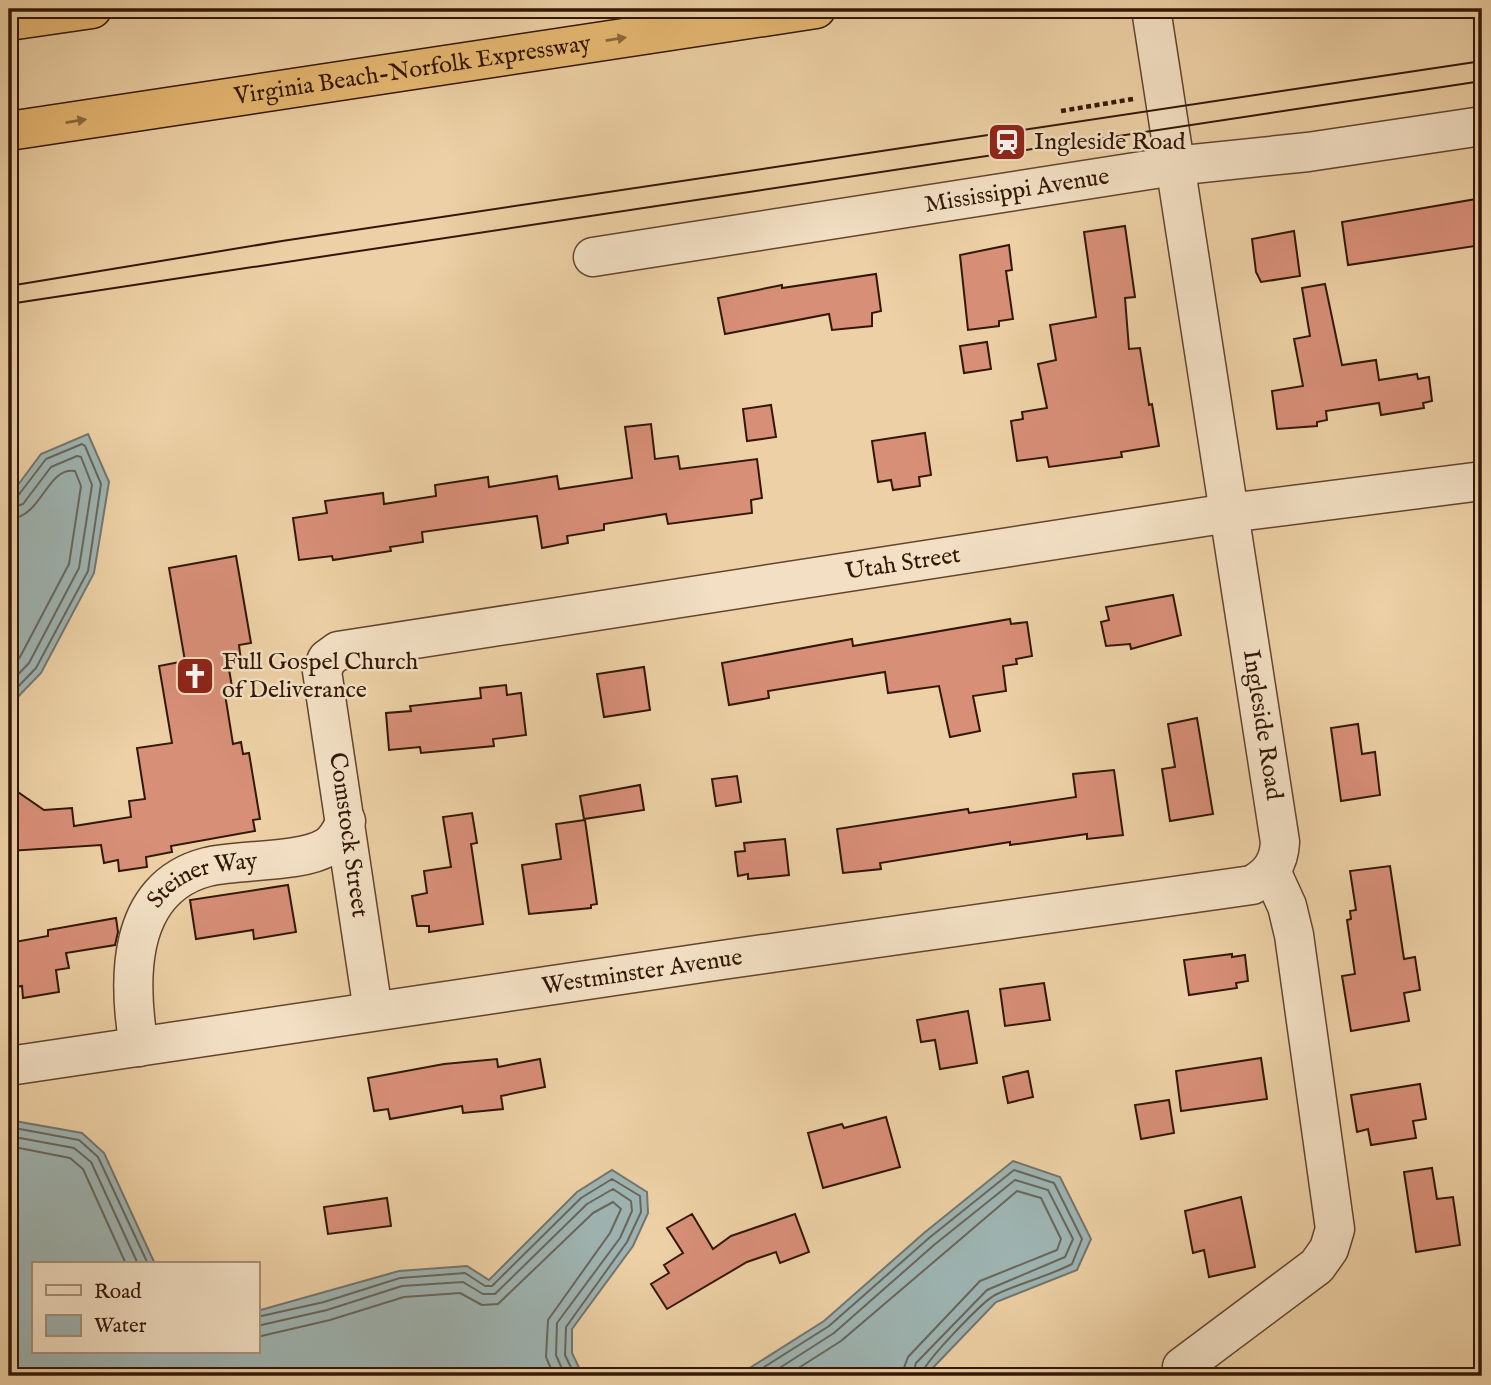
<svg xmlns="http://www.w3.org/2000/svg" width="1491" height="1385" font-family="'IM FELL English',serif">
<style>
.water{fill:#9eb4b2;stroke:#73756e;stroke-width:2}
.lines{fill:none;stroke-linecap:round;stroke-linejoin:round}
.shore{stroke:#68665c;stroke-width:2}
.building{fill:#d88f78;stroke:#321707;stroke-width:2}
.minor-casing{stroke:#61452e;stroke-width:41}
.highway-casing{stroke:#321707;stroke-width:41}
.path{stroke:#321707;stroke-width:4.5;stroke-dasharray:5 3.5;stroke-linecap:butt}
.minor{stroke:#f3e0c4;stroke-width:38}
.highway{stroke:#e6b872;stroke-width:38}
.tram{stroke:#321707;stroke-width:2}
.oneway{fill:#8c683c}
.labels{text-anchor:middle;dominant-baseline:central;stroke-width:5;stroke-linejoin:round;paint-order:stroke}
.street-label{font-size:24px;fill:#321707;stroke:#f3e0c4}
.poi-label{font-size:24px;fill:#321707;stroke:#f3e0c4;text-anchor:start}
</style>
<rect width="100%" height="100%" fill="#edd0a5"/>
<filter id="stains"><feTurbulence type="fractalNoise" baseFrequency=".00286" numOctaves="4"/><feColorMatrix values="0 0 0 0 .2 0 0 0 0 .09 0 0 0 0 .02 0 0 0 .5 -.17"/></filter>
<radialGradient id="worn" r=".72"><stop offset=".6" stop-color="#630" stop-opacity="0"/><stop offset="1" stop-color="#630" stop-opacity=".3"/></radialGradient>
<path class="water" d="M88,434L109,482L94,573L41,673L9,706V497L41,454Z
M9,1120L82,1133L104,1153L155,1264H33V1352H257V1311L399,1271L467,1266L489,1280L577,1192L612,1170L647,1192L648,1213L633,1246L572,1329V1353L583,1376H9Z
M1013,1161L1060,1177L1091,1239L1077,1270L996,1302L925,1376H737L824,1321L924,1233Z"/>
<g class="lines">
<path class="shore" d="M9,500L17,497L46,459L82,444L85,446L101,484L88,571L36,668L9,696
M9,509L23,504L51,467L77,456L81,457L92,485L79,568L29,663L9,684
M9,519C42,518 47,466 75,471L81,486L69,564L20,657L9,669
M9,1127L79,1140L98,1157L148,1264
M9,1136L74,1148L91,1162L138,1264
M9,1146L70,1158L83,1169L126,1264
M257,1317L324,1302L400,1278L465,1273L485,1286H492L581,1198L612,1179L640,1196L641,1212L627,1242L566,1327L565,1355L575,1376
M257,1326L327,1310L402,1286L463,1282L483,1294H495L587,1204L613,1189L631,1201L632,1211L620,1238L557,1323L556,1355L565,1376
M257,1337L330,1320L404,1297L460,1293L482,1305L498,1304L593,1213L613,1202L621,1209L610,1233L548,1320L546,1357L554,1376
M750,1376L829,1326L929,1238L1014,1170L1054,1183L1082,1239L1072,1264C1047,1277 1019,1283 995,1295C982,1302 922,1364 921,1376
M767,1376L834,1333L934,1245L1015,1180L1048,1190L1073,1239L1065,1257L987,1290L916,1363L912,1376
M786,1376L841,1341L1017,1191L1041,1198L1061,1239L1057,1250L980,1281L908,1357L901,1376"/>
</g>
<path class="building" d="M1482,198V245L1348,265L1342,222Z
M1125,226L1135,297L1125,298L1129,349L1140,348L1149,405L1152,404L1159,446L1121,452L1122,457L1049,467L1047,457L1017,461L1011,421L1023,419L1022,412L1047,408L1038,364L1056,360L1050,325L1096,317L1084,232Z
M1294,231L1300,276L1261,282L1256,272L1252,239Z
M1009,245L1012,270L1006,271L1013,319L999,321V326L968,330L960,255Z
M876,274L881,311L872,313V326L832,330L829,314L725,334L718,298L782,285V288Z
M1325,284L1342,365L1376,360L1379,380L1417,374L1418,379L1429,377L1432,401L1423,403L1424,408L1381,415L1379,403L1326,411L1327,420L1317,422V426L1277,429L1272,391L1303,386L1294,339L1310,336L1302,288Z
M987,342L991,369L964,373L960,346Z
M771,405L776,437L747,441L743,409Z
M651,424L655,459L678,456L680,469L757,459L762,498L751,500L752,513L668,524L666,514L604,524V530L567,536L568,543L542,548L537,516L422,532L423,542L390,547L391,551L333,560L332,556L299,560L293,518L327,513L325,501L383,493L384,504L436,496L435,485L488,477L489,487L557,476L559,489L632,478L625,427Z
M925,433L931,475L919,477L920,486L893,490L891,480L878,482L872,441Z
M236,556L251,643L239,645L241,661L228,663L232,687L224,688L233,744L241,742L243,754L249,753L260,819L253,820L255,831L171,846L172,852L146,857L147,867L119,871L118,860L104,863L101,845L9,851V786L44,810L72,808L74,826L131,817L129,801L145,799L137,748L172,743L159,666L185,661L169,568Z
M1173,595L1181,635L1131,649L1130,644L1106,646L1101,622L1109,620L1106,607Z
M1010,619L1011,624L1027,622L1032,656L1016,659L1017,664L1003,666L1006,691L973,696L980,731L950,737L939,686L888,693L885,672L768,691L769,698L729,705L722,663L852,639L853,646Z
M644,667L650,710L604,717L597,674Z
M506,685L507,695L521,693L526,735L493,739L494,746L421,753L420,747L389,750L386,713L411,711L410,706L481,698L480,688Z
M1197,718L1213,814L1170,821L1162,769L1175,767L1168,724Z
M1358,724L1362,754L1375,752L1380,795L1341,801L1331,728Z
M1114,770L1123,835L1087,839V834L1010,845V842L880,863L881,869L843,873L837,829L968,809L969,813L1076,797L1073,774Z
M737,776L741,802L716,806L712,779Z
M640,785L644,810L584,819L580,796Z
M472,813L477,843L471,844L483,924L429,932V926H417L412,896L427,893L424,871L451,867L443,817Z
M585,820L597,904L591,905V908L529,914L522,865L561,859L556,824Z
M785,839L789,875L748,879V874L738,876L735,852L745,851L744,843Z
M1390,866L1404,959L1415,957L1420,990L1404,993L1409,1021L1351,1031L1342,976L1355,974L1347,920L1351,919L1350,911L1356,910L1350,871Z
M288,885L296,932L254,939L253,930L196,939L190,900Z
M116,918L118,932L115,945L66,953L69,968L56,970L59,992L23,998L22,986L9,988V943L48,936V930Z
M1232,954V957L1245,955L1248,981L1236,983L1237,988L1189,995L1184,960Z
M1044,983L1050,1020L1005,1026L1000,989Z
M968,1011L977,1063L940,1069L935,1040L921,1042L917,1020Z
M1261,1058L1267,1099L1181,1111L1176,1071Z
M497,1059L498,1067L540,1059L545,1087L501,1096L503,1109L463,1113L462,1106L390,1119L388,1109L374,1111L368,1078L444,1064Z
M1028,1071L1033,1097L1008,1103L1003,1077Z
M1420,1084L1426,1119L1413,1121L1416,1138L1371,1145L1368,1129L1357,1132L1351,1095Z
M1169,1100L1174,1133L1141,1139L1135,1105Z
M886,1117L900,1167L823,1188L808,1133L842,1124L844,1128Z
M1432,1168L1437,1199L1453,1197L1460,1245L1416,1252L1404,1172Z
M1241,1197L1255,1267L1209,1277L1204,1250L1193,1253L1185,1211Z
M387,1198L391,1226L328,1234L324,1207Z
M692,1214L713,1249L731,1236L795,1214L809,1252L780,1263L776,1252L747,1262L667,1309L651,1284L669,1273L664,1265L683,1253L667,1228Z"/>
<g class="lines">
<g class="minor-casing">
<g id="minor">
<path id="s1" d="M593,257L1174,166L1308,152L1482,126"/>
<path id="s2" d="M373,1011L322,671L327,659L338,651L1229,513L1482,481"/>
<path id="s3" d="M139,1047C128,982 125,888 207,867C239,859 301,863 327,847C337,841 341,831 346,821"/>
<path id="s4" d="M9,1066L722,960L1252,885C1270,875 1279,863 1280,842L1151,9"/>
<path d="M1182,1367L1317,1266L1329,1249L1335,1229L1294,935L1287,906L1271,871"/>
</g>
</g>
<g class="highway-casing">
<g id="highway">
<path d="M9,21L92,9"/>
<path id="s5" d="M9,131L816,9"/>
</g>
</g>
<path class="path" d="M1061,111L1133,99"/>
<use href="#minor" class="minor"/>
<use href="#highway" class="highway"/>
<path class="tram" d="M9,286L282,241L1482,61
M9,304L1482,81"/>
</g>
<defs><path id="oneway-solid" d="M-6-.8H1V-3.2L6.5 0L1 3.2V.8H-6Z" transform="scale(1.75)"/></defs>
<g class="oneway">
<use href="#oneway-solid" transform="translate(616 39) rotate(-9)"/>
<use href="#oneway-solid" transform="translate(76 121) rotate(-9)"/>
</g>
<defs>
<g id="station-square" transform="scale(2.0125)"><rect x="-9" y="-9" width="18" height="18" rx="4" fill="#8f2418" stroke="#f3e0c4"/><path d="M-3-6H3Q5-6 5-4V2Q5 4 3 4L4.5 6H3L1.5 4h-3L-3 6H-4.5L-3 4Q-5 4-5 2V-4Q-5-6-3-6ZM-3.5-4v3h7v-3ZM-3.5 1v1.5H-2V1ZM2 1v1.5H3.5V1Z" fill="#fff"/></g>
<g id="church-square" transform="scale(2.0125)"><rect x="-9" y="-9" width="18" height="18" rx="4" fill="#8f2418" stroke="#f3e0c4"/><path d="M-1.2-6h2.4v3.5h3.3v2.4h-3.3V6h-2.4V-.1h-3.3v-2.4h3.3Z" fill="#fff"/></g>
</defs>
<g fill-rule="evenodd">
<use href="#station-square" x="1007" y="142"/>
<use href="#church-square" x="195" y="676"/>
</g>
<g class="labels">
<g class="street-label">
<text stroke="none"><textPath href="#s5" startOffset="408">Virginia Beach-Norfolk Expressway</textPath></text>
<text stroke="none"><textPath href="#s1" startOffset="429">Mississippi Avenue</textPath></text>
<text stroke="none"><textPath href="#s2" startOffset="942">Utah Street</textPath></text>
<text transform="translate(1262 725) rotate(81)">Ingleside Road</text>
<text transform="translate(348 835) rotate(82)">Comstock Street</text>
<text stroke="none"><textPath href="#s3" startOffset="205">Steiner Way</textPath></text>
<text stroke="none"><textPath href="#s4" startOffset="640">Westminster Avenue</textPath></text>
</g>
<g class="poi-label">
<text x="1034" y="142">Ingleside Road</text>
<text x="222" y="662">Full Gospel Church<tspan x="222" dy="28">of Deliverance</tspan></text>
</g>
</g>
<rect width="1491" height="1385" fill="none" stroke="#edd0a5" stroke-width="35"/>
<rect x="10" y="10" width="1470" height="1364" fill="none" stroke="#321707" stroke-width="3.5"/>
<rect x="18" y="18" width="1456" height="1350" fill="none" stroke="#321707" stroke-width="2"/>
<rect x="32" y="1262" width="228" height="91" fill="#f3e0c4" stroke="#a69078" stroke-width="2"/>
<rect x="46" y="1285" width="35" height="10" fill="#f3e0c4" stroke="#a69078" stroke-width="2"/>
<text x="94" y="1298" font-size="21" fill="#321707">Road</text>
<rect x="46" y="1315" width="35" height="21" fill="#9eb4b2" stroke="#a69078" stroke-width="2"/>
<text x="94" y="1332" font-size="21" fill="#321707">Water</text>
<rect width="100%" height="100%" filter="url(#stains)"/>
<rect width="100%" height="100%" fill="url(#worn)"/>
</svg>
